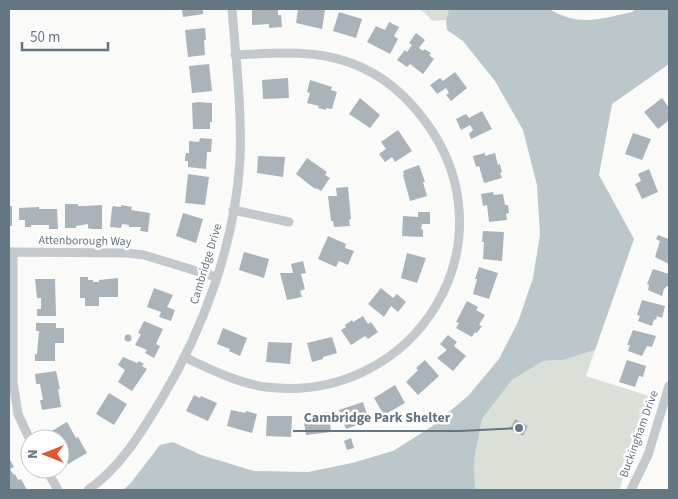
<svg xmlns="http://www.w3.org/2000/svg" width="678" height="499" font-family="'Source Sans 3',sans-serif">
<style>
.green{fill:#dadfd7}
.water{fill:#bbc7cb}
.building{fill:#aab3b9}
.lines{fill:none;stroke-linecap:round;stroke-linejoin:round}
.minor{stroke:#c3c8cc;stroke-width:9}
.labels{text-anchor:middle;dominant-baseline:central;stroke-width:5;stroke-linejoin:round;paint-order:stroke}
.street-label{font-size:12px;fill:#657683;stroke:#fff}
.leader{fill:none;stroke:#657683;stroke-width:2}
.callout-dot{fill:#657683;stroke:#fff;stroke-width:2}
.callout-label{font-size:14px;text-anchor:middle;font-weight:bold;fill:#657683;stroke:#fff;stroke-width:5;stroke-linejoin:round;paint-order:stroke}
</style>
<rect width="100%" height="100%" fill="#fafaf8"/>
<path class="green" d="M420,9H449L446,20L433,21Z
M595,350L586,376L652,397L619,490H475L474,461L482,419L512,380L543,361L563,360Z"/>
<path class="water" d="M449,9H549C580,27 599,19 632,12L635,9H669V64L612,104L599,175L634,239L595,350L563,360L543,361L512,380L482,419L474,461L475,490H123L130,484L160,445L173,442L201,455L254,471L308,472L352,463L393,451L431,427L468,396L499,359L518,322L533,278L540,235L537,185L523,130L495,81L463,41L447,30L446,20Z"/>
<path class="building" d="M182,9H203V14L183,17Z
M252,9H278V15H281L282,27L269,28V24L252,25Z
M298,9L325,10L322,29L296,23Z
M339,12L362,19L356,38L333,31Z
M389,22L399,27L394,36L398,39L390,54L367,42L376,26L385,30Z
M205,28L206,40H204L205,55L188,57L185,30Z
M416,33L425,40L419,48L423,51L424,49L431,53L429,55L434,59L423,74L410,64L407,67L397,60L405,50L407,52L412,45L409,43Z
M209,64L212,91L192,93L189,66Z
M455,72L467,88L451,101L446,95L449,93L446,88L437,94L430,85L440,78L443,81Z
M288,78L289,98L263,99L262,80Z
M310,80L332,87L331,90L337,92L332,109L326,108V110L318,108L319,106L307,103L310,93L307,92Z
M360,98L380,115L370,128L349,114Z
M662,98L669,108V118L668,119L669,120L658,129L644,112Z
M198,102L212,103V122H210V129H193L192,103Z
M482,111L492,129L471,139L469,134L473,130L470,125L461,130L456,119L466,114L469,118Z
M398,130L412,151L395,162L392,157L385,162L379,154L386,149L381,142Z
M633,133L651,139L642,160L625,154Z
M200,138L212,139L211,152H207L206,169L188,167V161H185V158L186,153H189V141L199,142Z
M485,153V156L495,153L498,165L500,164L502,172L500,173L502,178L484,183L479,166L476,167L473,156Z
M258,156L285,157L283,177L257,173Z
M307,158L327,172L325,175L330,178L321,191L316,188L315,189L296,174Z
M419,165L425,182H423L427,196L410,201L403,175H404L403,171Z
M649,169L658,192L642,199L635,184L641,181L638,174Z
M188,174L209,177L205,205L185,203Z
M348,187L351,219L349,220L350,226L334,227L333,221H331L328,196H337L336,188Z
M493,192L494,195L503,194L505,205H508L509,213L506,214L507,220L489,222L487,205L483,206L481,194Z
M65,204H78V206H84L102,205V229H91L88,228V224L76,226V228H65Z
M121,205L132,207L131,210L150,213L148,232L140,231L141,227H129V225L122,224L121,228L110,227L112,208L113,206L121,207Z
M9,206H12V226H9Z
M39,207V209H57L58,229H49V225H31V227H25V220H19V208Z
M418,212H430V224H422L421,229L423,230V237L402,236L403,216L418,217Z
M183,213L203,219L196,243L176,236Z
M483,231L504,232L502,261L483,259L484,242H482Z
M658,235L668,239L669,237V264L655,257L660,241L656,239Z
M328,236L346,244L345,248L354,251L348,265L339,261L336,267L318,259Z
M244,252L269,259L264,278L239,270Z
M407,253L426,258L417,283L401,278Z
M303,261L306,273L301,274L305,289L300,291L302,297L287,300L280,273H293L291,264Z
M479,267L498,273L489,299L473,294L477,279H475Z
M653,269L669,274V287L667,286L664,289L662,296L648,290L649,285L647,284Z
M80,277H88V280H93V282H99V280L118,278V297H99V306H85V298H80Z
M35,279H55L56,316H37V309H41V298H37Z
M154,288L173,295L167,307L175,310L171,321L159,317L161,312L147,307Z
M381,288L393,298L397,294L406,302L398,312L391,306L384,317L368,304Z
M642,300L665,306L662,318L657,316L656,320L654,319L652,326L638,321L640,316L637,315Z
M467,301L478,307L476,310L485,315L479,325L482,326L477,333L475,332L472,337L456,328L459,323L456,322Z
M363,316L368,324L371,322L378,332L368,339L365,336L351,345L341,330L346,327L345,325L352,320L353,322Z
M144,321L163,329L156,344L160,346L154,358L145,353L147,350L135,345L141,334L138,333Z
M36,323H56V328H64V343H55V361H35V354H37L39,331H36Z
M223,328L247,338L240,356L229,351L230,349L217,344Z
M633,330L656,336L652,347L647,346L642,356L628,351L630,345H627Z
M124.5 338a3.5 3.5 0 1 1 7 0a3.5 3.5 0 1 1-7 0Z
M448,335L457,342L454,346L466,356L453,371L437,358L447,350L440,344Z
M332,337L337,353L323,357V359L312,362L307,343Z
M268,342L292,343L290,364L266,362Z
M123,357L137,363L139,361L144,364L142,366L147,369L132,391L118,382L125,370L118,365Z
M425,360L439,376L418,395L406,382L418,370L416,368Z
M627,360L646,366L643,377L639,376L635,387L619,382Z
M56,371L60,389H58L61,407L42,410L40,400H43L40,384H36L35,374Z
M395,385L405,403L384,415L374,398Z
M109,393L127,404L114,425L96,414Z
M194,395L200,398L201,396L217,403L208,421L186,411Z
M363,402L369,421L346,429L339,410Z
M231,410L245,413L246,411L257,414L252,433L227,426Z
M329,412L331,432L306,435L303,416Z
M267,416H292L291,437L266,436Z
M515,419L528,426L523,436L510,429Z
M67,422L76,438L78,437L87,453L68,464L63,455L66,453L62,447L60,446V439L54,438L50,432Z
M351,438L354,448L347,450L344,441Z
M9,458L14,467L10,469L14,475L15,474L18,480L21,479L27,490H9Z"/>
<g class="lines">
<path class="minor" d="M233,210L289,222
M9,252L127,253L144,255L216,277
M13,252V382L18,414L30,440
M184,357C210,369 237,383 266,387C415,405 516,243 425,121C406,95 381,74 351,63C313,49 275,53 235,55
M46,469L58,490
M88,490C121,467 140,434 161,400C204,328 235,244 240,160C242,110 236,59 232,9
M631,490L648,455L669,386"/>
</g>
<g class="labels">
<g class="street-label">
<text transform="translate(85 241) rotate(1)">Attenborough Way</text>
<text transform="translate(206 264) rotate(-73)">Cambridge Drive</text>
<text transform="translate(639 434) rotate(-70)">Buckingham Drive</text>
</g>
</g>
<path class="leader" d="M519 428L460 431H293"/>
<circle class="callout-dot" cx="519" cy="428" r="5"/>
<g class="callout-label">
<text x="377" y="422">Cambridge Park Shelter</text>
</g>
<rect width="678" height="499" fill="none" stroke="#657683" stroke-width="20"/>
<g transform="translate(45 454) rotate(270)"><circle r="24" fill="#ffffff" stroke="#c1c8cd"/>
<path d="M0-4L9 19L0 12L-9 19Z" fill="#e4572e"/>
<text y="-8" font-size="14" font-weight="bold" text-anchor="middle" fill="#657683">N</text>
</g>
<path d="M22 42v8h86v-8" fill="none" stroke="#657683" stroke-width="2.5"/>
<text x="30" y="42" font-size="15" fill="#657683" stroke="#ffffff" stroke-width="4" paint-order="stroke">50 m</text>
</svg>
